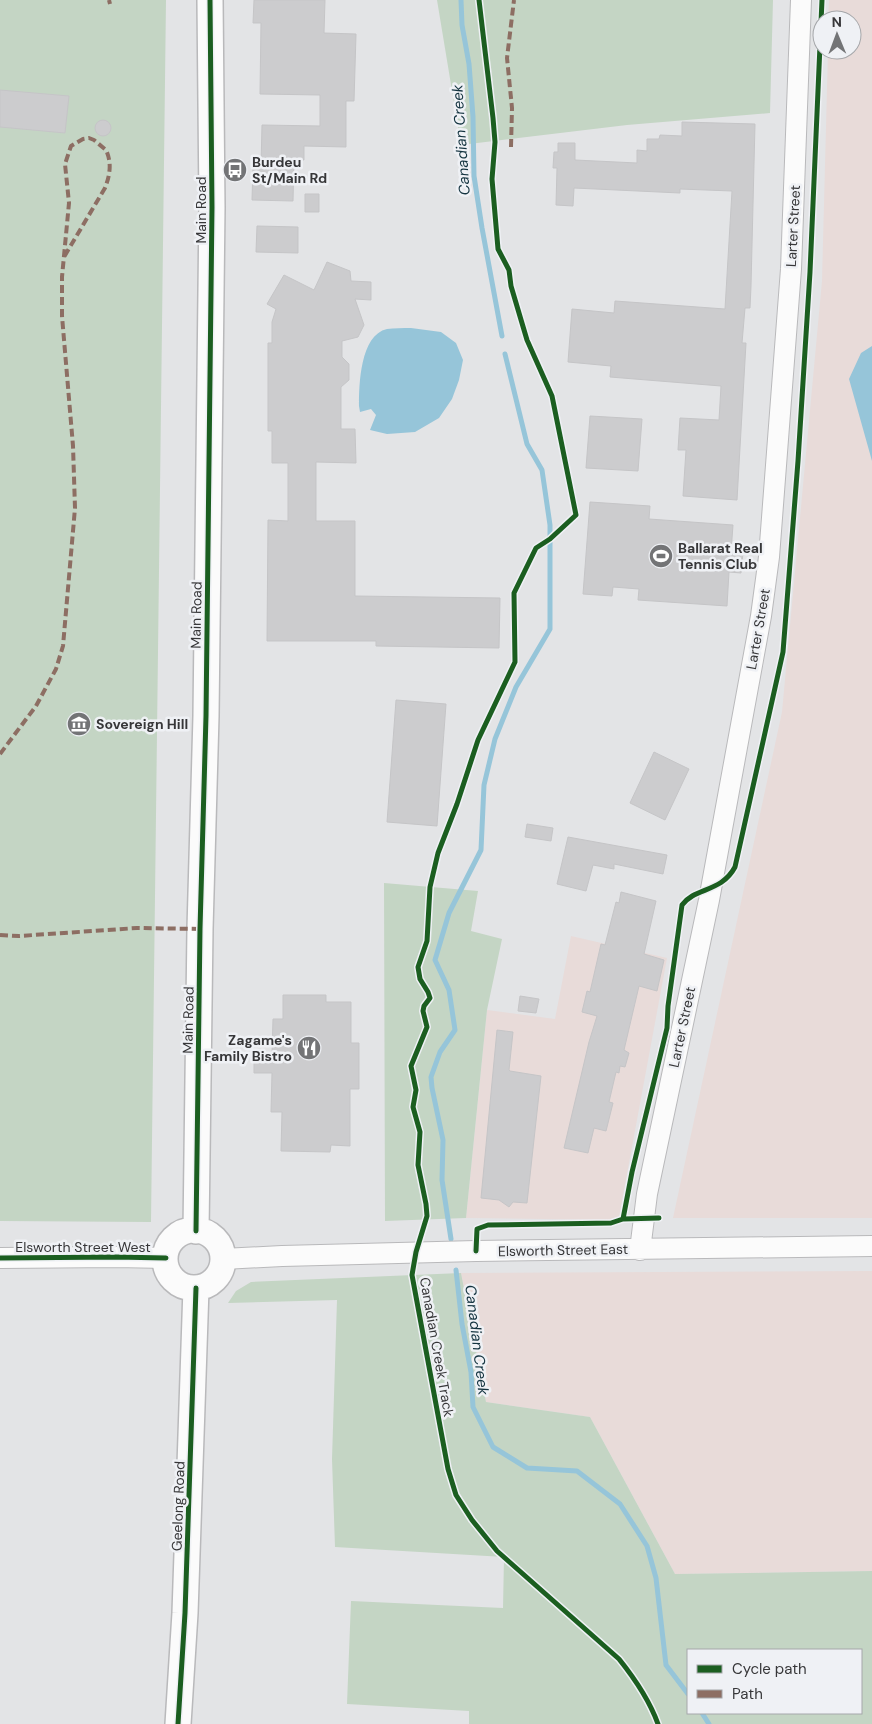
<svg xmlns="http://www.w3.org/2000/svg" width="872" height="1724" font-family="'DM Sans',sans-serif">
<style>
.industrial{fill:#e8dbd9}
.green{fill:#c4d5c4;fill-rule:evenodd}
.water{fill:#96c5d9}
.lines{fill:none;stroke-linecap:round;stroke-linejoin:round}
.stream{stroke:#96c5d9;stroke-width:5}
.building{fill:#ccccce;stroke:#c5c5c7}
.minor-casing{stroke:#b9b9bb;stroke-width:22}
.major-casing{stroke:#b9b9bb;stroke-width:28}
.minor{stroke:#fbfbfb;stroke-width:20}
.major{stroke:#fbfbfb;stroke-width:25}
.quiet{stroke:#8d6e63;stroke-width:4;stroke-dasharray:8 4;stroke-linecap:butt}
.cycleway-casing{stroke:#eff1f5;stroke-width:8}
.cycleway{stroke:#1b5e20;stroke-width:5}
.labels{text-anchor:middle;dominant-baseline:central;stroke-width:5;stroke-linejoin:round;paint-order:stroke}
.poi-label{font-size:14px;font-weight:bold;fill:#373739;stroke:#eff1f5;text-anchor:start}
.street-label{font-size:14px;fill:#373739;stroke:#eff1f5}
.water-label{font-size:15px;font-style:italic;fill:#13333f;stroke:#eff1f5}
</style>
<rect width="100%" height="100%" fill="#e3e4e6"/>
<path class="industrial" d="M829,0H872V1218H673L782,712L822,281L828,50H852V20H828Z
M571,936L667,958L619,1217L613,1220L466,1218L487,1010L555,1019Z
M872,1271V1571L675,1574L590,1417L486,1402L461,1273Z"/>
<path class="green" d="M0,0H166L151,1222L0,1221Z
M437,0H773L770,113L627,125L461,145Z
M384,883L478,891L471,931L502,939L487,1010L466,1218L385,1221Z
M461,1273L486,1402L590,1417L675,1574L872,1571V1724H469V1711L347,1704L351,1601L503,1608L504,1557L335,1547L332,1459L337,1300L228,1303L236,1291L251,1282ZM688,1650H861V1713H688Z"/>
<path class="water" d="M411,328L441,332L456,343L463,360L459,380L452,399L439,418L415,432L387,434L370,430L376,415L371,409L360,412L359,406C359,385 360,335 387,329C394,328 403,328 411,328Z
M872,346V461L849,379L861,353Z"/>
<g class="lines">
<path class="stream" d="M461,0L462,25L469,64L473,117L474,176L482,228L502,336
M451,1239L442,1180L443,1140L432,1088L431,1077L440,1052L455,1030L449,990L435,960L449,913L481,850L484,785L495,739L516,687L550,629V525L542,470L527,444L505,354
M456,1270L462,1324L471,1372L473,1407L493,1447L527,1468L577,1471L620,1504L647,1546L656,1578L666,1665L688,1694
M702,1713L709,1724"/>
</g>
<path class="building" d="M254,0H325L324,33L356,34L354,101H346V147L304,146V160L294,159L293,201L252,200L253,167H261L262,125L320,126V95L260,94L261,23H253Z
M0,90L69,96L65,133L0,127Z
M95 128a8 8 0 1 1 16 0a8 8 0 1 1-16 0Z
M682,122L755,124L751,286L750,308H745L742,343H746L737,500L683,496L686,450H678L680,418L719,420L721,386L610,377L611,366L568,362L572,309L614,313L615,301L725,309L732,191L680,189V193L574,188L573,206L556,205L557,168H553L554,152H558V143H575V160L637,163V150L647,151V139H659L660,135L682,136Z
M305,194H319V212H305Z
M257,226L298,227V253L256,252Z
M327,262L350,271L351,281L371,282V300L355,299L364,325L358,337L342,341V357L349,364V380L341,387V429H355L356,463L316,462V521H355V596L500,598L499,648L376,646V641H267L268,520L288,521V463H272V431H268V343H272V322L276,309L267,304L284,275L314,290Z
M590,416L642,419L638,471L586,468Z
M590,502L650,506L649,519L733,525L731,552L743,553L741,573L729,572L727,606L638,600L639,589L613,587L612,596L583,594Z
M396,700L446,704L437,826L387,822Z
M654,752L689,769L665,820L630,803Z
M527,824L553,828L551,841L525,837Z
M568,837L667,855L663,874L614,864V869L593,865L586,891L557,884Z
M621,892L656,901L644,954L664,960L657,991L639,986L624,1050L629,1053L625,1067L620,1066L619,1073L616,1072L609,1102L613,1103L606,1131L594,1128L588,1153L564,1148L589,1042L597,1016L582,1012L587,991L590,992L601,944L605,945L616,902L619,903Z
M283,995H326V1002H351V1043H359V1089H350V1146L331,1145L330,1152L281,1151L282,1112H271L272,1073H254V1054H272L273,1019H283Z
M520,996L539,999L536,1013L518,1011Z
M497,1030L513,1032L509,1070L510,1071L541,1076L527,1203L513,1202L509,1207L499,1200L481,1198Z"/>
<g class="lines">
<g class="minor-casing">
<path id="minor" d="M640,1250L647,1194L709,900L761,616L769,557L791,269L801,0
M0,1258L116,1257L166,1258
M223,1259L282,1256L476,1251L872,1246"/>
</g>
<g class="major-casing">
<path id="major" d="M165 1259a29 29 0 1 1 58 0a29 29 0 1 1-58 0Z
M196,1231L200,929L206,716L212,207L210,0
M178,1724L185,1613L196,1288"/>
</g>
<use href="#minor" class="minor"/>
<use href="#major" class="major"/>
<path class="quiet" d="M109,0L110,4
M511,147L512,108L507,58L514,0
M0,754L36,706L56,669L63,646L75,508L73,446L62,316V277L69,203L65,164L71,146L83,139L89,138L94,140L106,150C112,163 110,175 105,188L64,257
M0,935L19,936L137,928L200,929"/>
<g class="cycleway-casing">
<path id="cycleway" d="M479,0L493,118L495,142L492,179L498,249L509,270L511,286L527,340L552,396L576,515L550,539L536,548L514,593L515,662L478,740L457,804L438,853L430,887L427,941L418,967L420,979L428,992L430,998L424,1006L423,1011L427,1027L411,1066L416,1090L413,1107L420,1132L418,1165L426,1204L427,1216L416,1252L412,1275L448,1469L456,1495L472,1520L497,1551L619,1659C635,1679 649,1699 658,1724
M623,1219L632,1172L667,1028L668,1006L682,905C695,887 721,893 735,867L783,652L798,461L810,272L822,0
M196,1231L200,929L206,716L212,207L210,0
M476,1251L477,1229L488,1225L611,1223L623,1219L659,1218
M0,1258L116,1257L166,1258
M178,1724L185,1613L196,1288"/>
</g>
<use href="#cycleway" class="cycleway"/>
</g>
<defs>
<g id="bus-disc" transform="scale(1.25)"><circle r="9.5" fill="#737476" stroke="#eff1f5"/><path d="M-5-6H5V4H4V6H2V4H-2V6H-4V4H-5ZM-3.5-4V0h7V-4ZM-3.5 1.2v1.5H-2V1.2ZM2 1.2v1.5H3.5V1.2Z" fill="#fff"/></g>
<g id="stadium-disc" transform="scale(1.25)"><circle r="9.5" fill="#737476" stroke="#eff1f5"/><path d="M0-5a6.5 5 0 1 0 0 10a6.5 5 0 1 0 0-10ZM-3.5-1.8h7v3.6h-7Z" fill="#fff"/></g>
<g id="museum-disc" transform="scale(1.25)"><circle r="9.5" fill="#737476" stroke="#eff1f5"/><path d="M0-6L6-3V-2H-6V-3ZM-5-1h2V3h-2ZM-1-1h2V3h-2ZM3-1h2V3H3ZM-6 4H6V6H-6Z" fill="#fff"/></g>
<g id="restaurant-disc" transform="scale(1.25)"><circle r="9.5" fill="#737476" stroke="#eff1f5"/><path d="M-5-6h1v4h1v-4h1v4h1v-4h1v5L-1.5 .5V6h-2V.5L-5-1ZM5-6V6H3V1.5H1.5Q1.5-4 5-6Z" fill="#fff"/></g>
</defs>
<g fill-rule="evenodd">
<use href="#bus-disc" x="235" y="170"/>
<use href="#stadium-disc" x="661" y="556"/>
<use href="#museum-disc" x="79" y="724"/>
<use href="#restaurant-disc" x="309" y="1048"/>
</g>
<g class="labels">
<g class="poi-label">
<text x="252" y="162">Burdeu<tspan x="252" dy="16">St/Main Rd</tspan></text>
<text x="678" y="548">Ballarat Real<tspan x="678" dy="16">Tennis Club</tspan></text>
<text x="96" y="724">Sovereign Hill</text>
<text x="292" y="1040" text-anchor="end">Zagame's<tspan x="292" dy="16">Family Bistro</tspan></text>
</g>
<g class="street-label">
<text transform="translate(201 210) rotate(-90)">Main Road</text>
<text transform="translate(793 226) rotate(-87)">Larter Street</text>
<text transform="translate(196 615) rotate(-89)">Main Road</text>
<text transform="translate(758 629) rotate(-80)">Larter Street</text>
<text transform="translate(188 1020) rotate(-89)">Main Road</text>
<text transform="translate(682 1027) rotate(-78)">Larter Street</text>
<text x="83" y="1247">Elsworth Street West</text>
<text transform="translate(563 1250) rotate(-1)">Elsworth Street East</text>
<text transform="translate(437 1347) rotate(80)">Canadian Creek Track</text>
<text transform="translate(178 1506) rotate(-88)">Geelong Road</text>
</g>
<g class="water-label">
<text transform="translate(461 140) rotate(-94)">Canadian Creek</text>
<text transform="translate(477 1340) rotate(83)">Canadian Creek</text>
</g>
</g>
<rect x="687" y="1649" width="175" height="65" fill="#eff1f5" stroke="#a5a7aa"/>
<rect x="697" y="1665" width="25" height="8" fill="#1b5e20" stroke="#a5a7aa"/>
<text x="732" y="1674" font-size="15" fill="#373739">Cycle path</text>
<rect x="697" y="1690" width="25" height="8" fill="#8d6e63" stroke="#a5a7aa"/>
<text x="732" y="1699" font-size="15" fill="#373739">Path</text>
<g transform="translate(837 35) rotate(359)"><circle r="24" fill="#eff1f5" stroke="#a5a7aa"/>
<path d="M0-4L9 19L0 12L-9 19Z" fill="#737476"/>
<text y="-8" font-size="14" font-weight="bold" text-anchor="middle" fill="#373739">N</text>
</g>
</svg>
